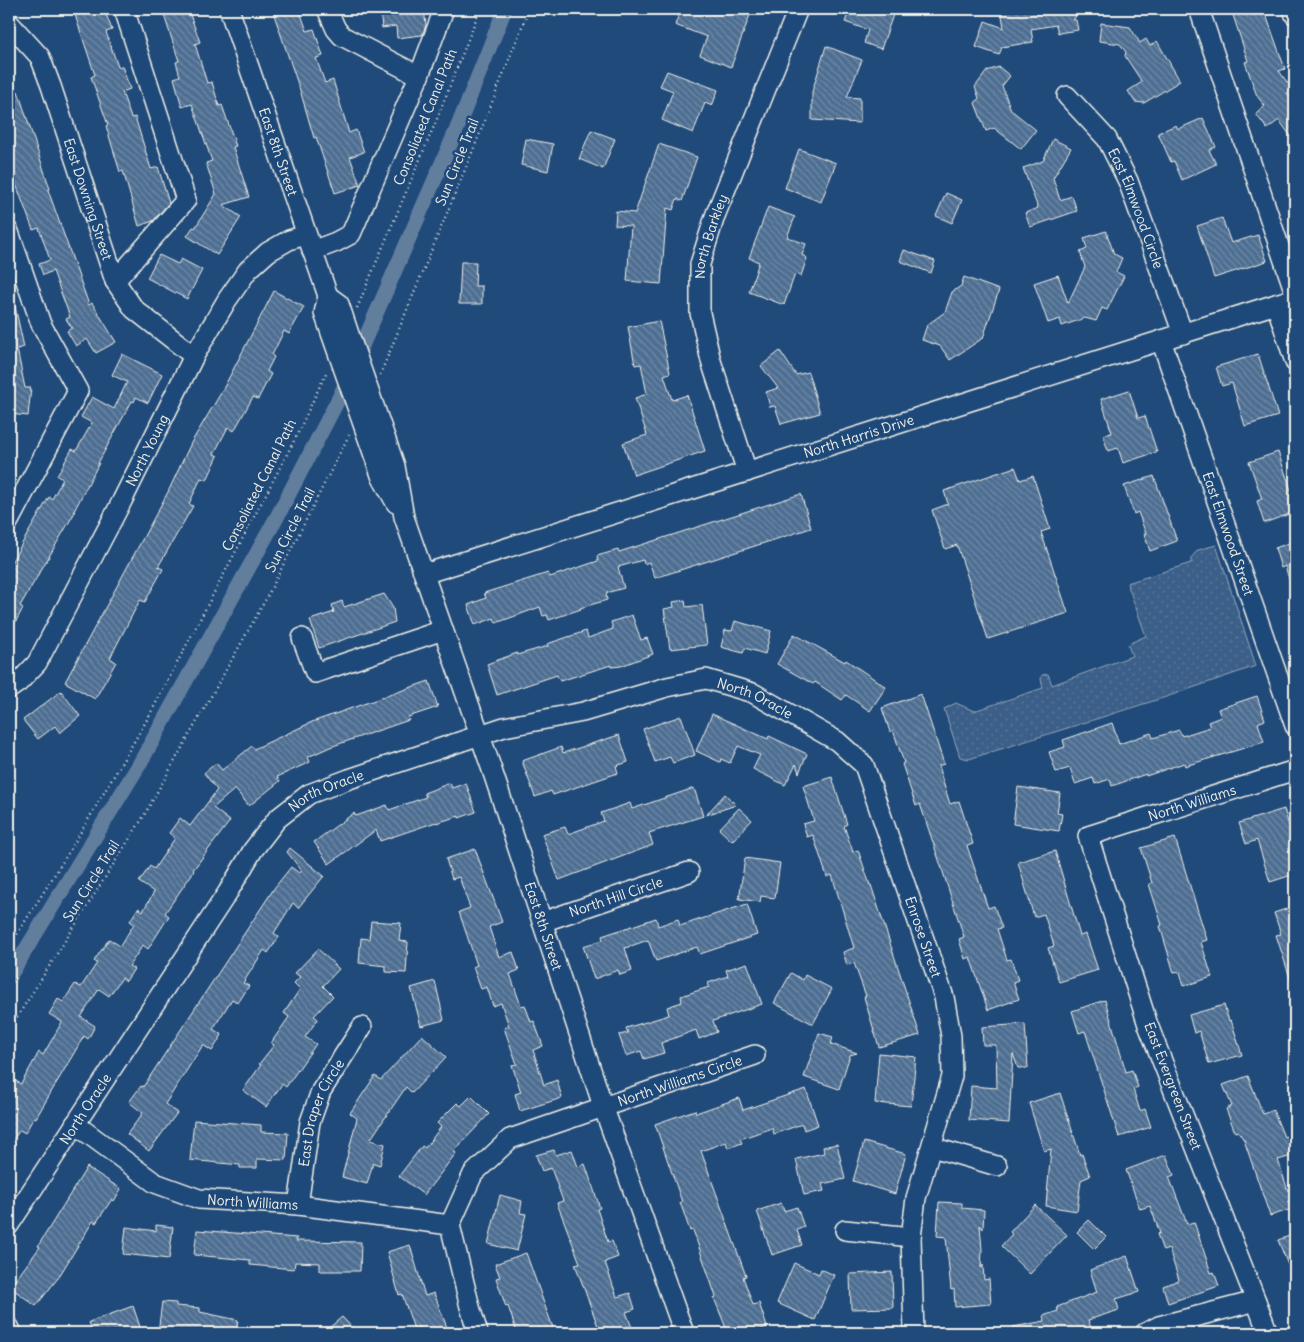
<svg xmlns="http://www.w3.org/2000/svg" width="1304" height="1342" font-family="Delius,sans-serif">
<style>
.grass{fill:url(#grass-dots);stroke:#97a8b8}
.lines{fill:none;stroke-linecap:round;stroke-linejoin:round}
.canal{stroke:#627e9d;stroke-width:15}
.building{fill:url(#building-back-hatch);stroke:#f4f1e8}
.minor-casing{stroke:#f4f1e8;stroke-width:22}
.path{stroke:#f4f1e8;stroke-width:2.5;stroke-dasharray:1 4;stroke-linecap:butt}
.minor{stroke:#1f4a7a;stroke-width:19}
.labels{text-anchor:middle;dominant-baseline:central;stroke-width:5;stroke-linejoin:round;paint-order:stroke}
.street-label{font-size:14px;fill:#f4f1e8;stroke:#1f4a7a}
</style>
<defs>
<pattern id="grass-dots" width="8" height="8" patternUnits="userSpaceOnUse" patternTransform="scale(1.25)"><rect width="8" height="8" fill="#3a5f88"/><path d="M2 2h.1M6 6h.1" fill="none" stroke="#577699" stroke-width="1.8" stroke-linecap="round"/></pattern>
<pattern id="building-back-hatch" width="6" height="6" patternUnits="userSpaceOnUse" patternTransform="scale(1.25)"><rect width="6" height="6" fill="#4d6e92"/><path d="M-1 5l2 2M0 0l6 6M5-1l2 2" fill="none" stroke="#708aa6"/></pattern>
</defs>
<rect width="100%" height="100%" fill="#1f4a7a"/>
<filter id="ink" filterUnits="userSpaceOnUse"><feTurbulence type="fractalNoise" baseFrequency=".02" numOctaves="2"/><feDisplacementMap in="SourceGraphic" scale="10" xChannelSelector="R" yChannelSelector="G"/><feConvolveMatrix kernelMatrix="1 2 1 2 8 2 1 2 1" color-interpolation-filters="sRGB"/></filter>
<g filter="url(#ink)">
<path class="grass" d="M1216,545L1256,666L1166,697L969,759L960,757L944,709L956,703L974,711L1043,688L1041,679L1042,675L1048,674L1052,685L1132,656L1128,645L1130,643L1146,636L1127,583L1191,563V558L1198,550Z"/>
<g class="lines">
<path class="canal" d="M9,977L139,765L277,517L340,396L456,131L505,9"/>
</g>
<path class="building" d="M73,9H104L112,30L106,32L118,67L122,66L130,89L122,92L131,118L135,117L151,169L158,167L169,203L153,221L139,226L123,171L120,172L106,126L108,125L91,77L95,75Z
M162,9H188L200,42L195,44L207,83L212,82L219,106L222,105L236,146L233,147L249,197L223,205L241,217L217,255L187,236L193,227L195,228L216,194L206,163L212,161L192,104L182,107L174,78L180,76L176,62L179,61Z
M272,9H299L307,31L314,29L323,56L316,58L325,83L333,80L349,133L356,130L364,152L350,157L360,185L335,193L316,137L314,138L300,90Z
M380,9H424L426,25L422,35L397,38L396,26L382,28Z
M681,9H741L751,12L731,67L700,55L707,37L675,25Z
M850,9H895L881,49L864,43L868,30L845,22Z
M1001,9H1081L1073,20H1076L1078,30L1058,33L1056,25L1031,29L1033,42L1002,47L999,55L976,47L985,21L1004,28Z
M1231,9H1264L1285,69L1279,71L1292,89L1287,93L1295,103V142L1279,120L1267,129L1256,114L1265,106L1257,96L1245,62L1248,61Z
M1101,23L1130,27L1140,43L1146,39L1150,46L1157,41L1180,81L1144,103L1135,102L1128,91L1142,82L1125,56L1126,52L1120,44L1099,41Z
M826,46L862,60L847,97L860,98V123L812,120V92Z
M999,67L1010,76L1002,86L1011,110L1036,130L1021,149L994,128L986,131L975,103L979,98L975,87L987,71Z
M667,71L718,90L712,106L705,103L693,133L662,120L673,91L660,86Z
M18,91L50,189L48,190L89,305L92,303L116,342L96,353L87,339L76,346L67,331L72,328L66,319L70,317L53,271L43,275L39,264L50,260L39,228L33,230L9,165V153L13,152L9,140V94Z
M1203,118L1216,147L1209,150L1216,164L1182,180L1174,161L1171,162L1158,133L1176,125L1178,129Z
M591,130L615,139L603,169L579,159Z
M526,139L553,144L548,171L521,165Z
M1053,139L1071,148L1053,178L1060,200L1072,196L1077,211L1030,227L1025,213L1038,208L1023,168L1043,161Z
M659,144L697,157L682,201L677,199L673,210L667,208L661,284L627,281L631,226L615,225L616,211L635,213Z
M799,149L836,163L821,202L785,188Z
M946,193L962,200L952,223L936,216Z
M768,207L795,217L787,237L806,244L802,255L807,258L801,276L795,274L784,305L749,292L759,262L749,258Z
M1222,218L1231,243L1258,235L1267,261L1214,278L1197,226Z
M1106,231L1114,254L1122,258L1116,272L1124,276L1107,310L1102,308L1096,321L1085,318L1062,326L1060,319L1048,323L1034,283L1058,275L1068,303L1085,267L1080,252L1087,249L1084,238Z
M904,250L935,261L931,273L900,261Z
M159,255L178,264L181,259L202,270L187,299L147,278Z
M461,262H476L475,286H482V304H459Z
M964,277L999,290L983,338L950,360L940,346L922,340L927,325L945,312L952,292L961,286Z
M274,291L304,307L289,334L284,331L272,355L274,357L267,371L271,374L258,399L253,397L234,431L228,427L214,454L218,456L207,480L201,478L189,504L193,506L158,567L163,569L145,602L140,600L110,658L116,662L95,699L65,682L168,492L191,443L221,393Z
M9,302H14L24,347L17,349L25,388H31L28,416L9,414Z
M659,321L670,373L664,375L672,400L687,395L705,451L634,475L623,443L647,435L635,398L647,394L641,364L635,365L628,327Z
M780,351L796,375L808,372L820,413L781,424L775,406L770,407L766,392L778,388L761,366Z
M122,354L162,374L148,403L136,397L134,402L132,401L98,463H99L74,511L75,512L20,606L23,608L9,634V566L49,497L52,499L63,479L57,476L72,449L76,451L92,423L81,417L92,397L114,409L127,382L112,375Z
M1258,354L1278,416L1245,426L1232,383L1222,386L1216,367Z
M1129,390L1138,418L1145,416L1157,452L1123,463L1118,448L1108,451L1103,435L1112,433L1101,399Z
M1278,452L1295,502V512L1264,523L1257,501L1262,499L1249,462Z
M1015,467L1020,480L1033,476L1050,529L1041,532L1068,613L988,639L957,545L945,549L932,510L948,504L944,491Z
M1154,476L1177,541L1150,551L1144,534H1146L1138,512L1134,514L1124,486Z
M801,494L811,528L655,578L649,562L644,564L643,560L618,567L624,588L606,593L607,600L580,608L581,609L549,620L547,615L543,616L540,607L496,623L494,618L475,625L468,605L486,598L484,593L548,573L550,577L598,561L597,556L618,550L619,552Z
M1295,541V591L1293,592L1285,566L1281,568L1275,548Z
M384,594L393,608L395,622L319,648L310,620L334,612L332,605L342,601L344,607Z
M685,600L686,607L702,605L707,645L670,649L664,609L674,607L673,602Z
M632,615L641,640L647,638L653,654L621,666L612,667L611,665L560,681L557,675L497,695L487,664L517,653V655L548,646L547,644L586,631L588,638L613,629L611,622Z
M735,621L771,631L765,654L745,648L743,653L721,647L725,630L732,631Z
M794,634L845,662L846,660L886,687L870,711L846,695L842,700L815,682L813,684L777,664Z
M429,681L438,707L408,717L409,720L330,747L308,757L310,762L277,777L280,781L249,806L235,789L213,808L230,821L193,870L194,871L165,913L169,916L148,949L143,945L129,966L134,969L126,981L122,978L109,996L99,989L81,1017L95,1026L88,1039L84,1036L36,1118L34,1117L25,1133L20,1130L9,1145V1077L21,1084L39,1052L43,1055L62,1022L49,1014L58,999L63,1002L75,984L81,987L97,963L94,961L109,939L120,946L134,924L130,921L138,908L143,911L154,892L139,882L150,866L154,869L175,838L169,833L180,818L190,826L217,790L204,773L216,763L222,770L252,746L254,749L312,722Z
M61,691L80,716L60,733L55,726L38,739L23,720Z
M921,694L944,764L938,766L950,804L959,801L973,844L967,846L988,908L994,906L1002,928L997,929L1007,960L1011,959L1018,980L1013,982L1019,999L988,1010L970,957L965,959L959,939L964,937L941,866L920,804L916,806L902,764L904,763L893,730L890,732L882,708Z
M1257,696L1265,720L1258,723L1264,742L1185,766L1184,763L1146,776V774L1112,786L1110,779L1095,784L1093,778L1075,784L1070,768L1056,772L1049,752L1065,747L1063,740L1112,723L1119,744L1151,733L1153,738L1179,730L1182,736L1210,727L1208,722L1221,717L1218,709Z
M712,714L768,739L769,736L807,754L799,773L796,764L785,785L753,769L760,755L738,746L730,763L721,759L720,762L696,751Z
M681,716L695,755L673,763L670,757L655,762L643,729Z
M619,735L628,762L616,766L618,773L553,795L551,791L535,797L522,761L561,747L563,753Z
M832,777L847,824L844,826L853,852L858,850L870,885H871L920,1035L879,1047L864,997L866,996L854,963L847,965L843,952L854,948L832,875L827,877L813,835L807,837L803,824L814,821L803,786Z
M450,783L452,788L466,783L476,812L459,818V816L436,823V822L380,841L376,830L329,864L314,842L354,813L356,816L387,805L389,810L426,797L424,793Z
M1018,787L1060,793L1057,813L1062,814L1059,831L1013,824Z
M694,788L703,816L649,833L653,845L559,880L542,834L565,827L568,834L604,821L601,813L630,803L632,809Z
M725,794L736,805L706,815Z
M739,808L752,820L732,841L719,829Z
M1284,809L1295,845V874L1270,882L1257,840L1246,844L1239,823Z
M1175,838L1207,940L1201,942L1212,977L1184,986L1180,972L1174,973L1160,926L1162,925L1149,884L1152,883L1141,848Z
M290,848L324,876L298,908L293,903L274,933L279,937L268,953L264,950L243,983L249,986L238,1003L232,999L213,1029L222,1035L212,1051L203,1045L165,1104L177,1113L149,1151L127,1134L143,1113L129,1102L141,1086L143,1087L275,887L291,867L299,873L302,871L287,852Z
M475,849L502,922L489,927L499,957L513,952L519,970L510,974L521,1006L525,1005L531,1022L534,1021L543,1046L533,1050L544,1085L557,1080L562,1098L520,1111L515,1094L521,1092L512,1065L517,1064L504,1028L509,1026L501,1003L493,1006L487,987L481,989L473,967L477,965L459,912L470,908L459,877L452,879L446,859Z
M1055,851L1080,936L1086,934L1098,970L1059,982L1048,948L1054,946L1044,914L1034,917L1018,862Z
M745,858L780,863L775,898L761,896L760,902L739,899Z
M747,904L757,935L700,954L697,947L656,961L648,940L625,948L632,971L620,975L618,970L594,979L583,946L603,940L602,936L656,918L658,926L678,919L680,926Z
M1295,906V987H1293L1276,935L1281,934L1274,913Z
M371,921L401,923L399,941L408,942L406,973L386,972V966L359,963L361,938L369,939Z
M318,949L339,969L323,986L333,996L314,1016L318,1019L305,1037L316,1044L286,1087L282,1084L266,1107L243,1090L261,1065L259,1064L274,1045L271,1043L289,1017L284,1013L300,989L294,983L300,977L295,973Z
M747,963L762,1004L713,1021L717,1032L699,1039L696,1030L661,1043L664,1053L644,1059L641,1051L626,1056L619,1035L628,1033L626,1028L669,1015L667,1007L682,1002L681,996L709,987L708,983L728,976L726,970Z
M791,973L803,980L805,975L832,989L813,1024L774,1003Z
M435,981L444,1020L421,1026L411,988Z
M1105,1000L1126,1072L1132,1070L1138,1087L1133,1089L1140,1111L1145,1109L1151,1127L1119,1137L1085,1031L1079,1033L1072,1011Z
M1224,1005L1229,1021L1231,1020L1242,1055L1209,1064L1199,1031L1194,1033L1189,1015Z
M1025,1024L1028,1068H1018L1013,1054L1009,1123L969,1120L971,1086L997,1088L996,1045H983L982,1027Z
M819,1033L833,1037L831,1044L857,1053L850,1055L839,1089L804,1077Z
M422,1035L446,1057L412,1093L406,1087L370,1140L385,1144L380,1165L373,1163L367,1184L342,1177L357,1118L350,1113L375,1076L381,1080Z
M879,1053L916,1057L911,1106L875,1103Z
M1248,1076L1263,1114L1273,1110L1284,1137L1295,1133V1155L1278,1160L1288,1191L1295,1189V1208L1270,1216L1244,1140L1238,1131L1235,1132L1226,1109L1232,1106L1223,1085Z
M806,1089L818,1125L804,1130L802,1124L774,1134L772,1128L740,1139L742,1143L728,1148L726,1142L701,1151L746,1276L743,1277L753,1305L759,1303L767,1327L749,1333H728L714,1298L716,1297L693,1230L690,1231L680,1202H682L655,1124L695,1110L696,1113L739,1098L743,1110Z
M1060,1093L1080,1155L1082,1154L1090,1176L1081,1180L1077,1211L1046,1206L1051,1149L1044,1151L1029,1103Z
M471,1096L489,1114L454,1151L456,1153L424,1195L399,1176L422,1146L425,1148L441,1127L437,1123L457,1103L461,1106Z
M194,1120L261,1125V1132L288,1133L286,1160L257,1159V1168H240V1165L190,1160Z
M864,1142L906,1154L895,1194L853,1181Z
M837,1144L845,1179L822,1184L824,1191L804,1195L796,1159L824,1153L823,1147Z
M554,1150L556,1155L572,1150L578,1167L585,1164L600,1208L597,1209L608,1242L612,1241L618,1257L605,1262L617,1297L630,1293L635,1309L626,1312L634,1333H607L605,1327L599,1329L575,1264L580,1263L557,1203L563,1201L551,1168L542,1171L536,1155Z
M1166,1155L1174,1175L1169,1177L1187,1224L1194,1222L1211,1273L1214,1272L1219,1286L1168,1303L1163,1286L1179,1280L1169,1249L1163,1251L1157,1234L1160,1233L1150,1206L1140,1209L1126,1170Z
M87,1167L121,1189L114,1201L112,1199L96,1223L93,1221L58,1278L36,1306L10,1287L40,1247L38,1246Z
M500,1195L522,1201L520,1213L526,1214L517,1251L488,1244Z
M939,1202L962,1203V1208L984,1210L983,1229L980,1225L982,1250L981,1268L983,1265L984,1280L989,1279L991,1304L955,1307L954,1289L951,1290L946,1237L937,1236Z
M781,1203L784,1211L797,1207L804,1227L797,1230L802,1245L772,1255L757,1211Z
M1035,1205L1067,1235L1030,1274L1001,1246L1012,1234L1010,1232Z
M1089,1220L1106,1237L1094,1249L1077,1232Z
M156,1225L173,1227L169,1259L123,1254L126,1227L156,1231Z
M197,1230L297,1238L296,1241L361,1242L360,1271H320V1263L295,1262L294,1269L250,1265V1260L194,1255Z
M1295,1234V1280H1294L1278,1240Z
M410,1245L425,1296L434,1293L449,1333H422L420,1327L414,1329L402,1294L399,1295L387,1252Z
M526,1253L545,1306L555,1333H517L508,1306L506,1307L496,1278L500,1277L495,1264Z
M1127,1256L1139,1292L1116,1299L1119,1310L1088,1320L1093,1333H1014L1013,1327L1045,1321L1043,1316L1058,1311L1057,1307L1097,1292L1090,1270Z
M794,1263L819,1274L821,1269L834,1275L815,1320L777,1303Z
M892,1272L893,1308L851,1309L850,1274Z
M162,1302L176,1303V1306L200,1308V1312L238,1320L236,1333H158Z
M133,1306L142,1333H93L89,1322Z
M342,1317L357,1333H323Z"/>
<g class="lines">
<g class="minor-casing">
<g id="minor">
<path id="s1" d="M229,9L328,296L324,313L382,478L396,503"/>
<path d="M327,9L336,29L342,36L419,76"/>
<path d="M1199,9L1295,293"/>
<path d="M1293,9L1295,15"/>
<path id="s2" d="M9,23L40,57L51,86L115,281L134,309L194,356"/>
<path id="s3" d="M1067,96L1107,139L1128,181L1183,334"/>
<path d="M9,232L41,324L78,391L9,521"/>
<path d="M312,251L336,242L351,234L419,76L444,9"/>
<path d="M115,281L186,200L124,9"/>
<path id="s4" d="M328,296L339,304L351,340L395,466L404,517L491,767L603,1106L684,1333"/>
<path d="M1276,304L1295,362"/>
<path id="s5" d="M1161,340L1295,726"/>
<path id="s6" d="M747,472L711,361L700,313V264L715,216L798,9"/>
<path id="s7" d="M424,574L1295,298"/>
<path d="M302,638L315,673L443,630"/>
<path id="s8" d="M9,689L19,682L37,663L122,501L194,356L227,300L248,270L268,252L289,240L306,235"/>
<path id="s9" d="M542,922L689,872"/>
<path id="s10" d="M75,1124L155,1183L199,1199L298,1205L450,1225"/>
<path d="M932,1147L997,1166"/>
<path id="s11" d="M298,1205L310,1122L321,1091L362,1027"/>
<path id="s12" d="M9,1225L228,892L253,850L277,819L309,794L349,779L504,727L583,712L667,687L706,679L753,693L837,741L864,765L944,997L951,1036L952,1076L916,1198L911,1237L914,1333"/>
<path d="M845,1230L911,1237"/>
<path d="M9,1327L12,1333"/>
<path id="s13" d="M478,1333L470,1307L450,1225L473,1174L510,1139L755,1055"/>
<path d="M1145,1333L1159,1326L1256,1301"/>
<path id="s14" d="M1268,1333L1256,1301L1148,1025L1088,836L1295,770"/>
</g>
</g>
<path class="path" d="M357,308L437,119L480,9
M380,375L476,143L529,9
M9,947L72,847L148,718L295,439L327,371
M9,1030L142,819L266,599L349,435"/>
<use href="#minor" class="minor"/>
</g>
</g>
<g class="labels">
<g class="street-label">
<text transform="translate(425 117) rotate(-68)">Consoliated Canal Path</text>
<text stroke="none"><textPath href="#s1" startOffset="151">East 8th Street</textPath></text>
<text transform="translate(457 162) rotate(-68)">Sun Circle Trail</text>
<text stroke="none"><textPath href="#s2" startOffset="196">East Downing Street</textPath></text>
<text stroke="none"><textPath href="#s3" startOffset="134">East Elmwood Circle</textPath></text>
<text stroke="none"><textPath href="#s6" startOffset="244">North Barkley</textPath></text>
<text stroke="none"><textPath href="#s7" startOffset="456">North Harris Drive</textPath></text>
<text stroke="none"><textPath href="#s8" startOffset="278">North Young</textPath></text>
<text transform="translate(259 485) rotate(-63)">Consoliated Canal Path</text>
<text transform="translate(290 530) rotate(-63)">Sun Circle Trail</text>
<text stroke="none"><textPath href="#s5" startOffset="205">East Elmwood Street</textPath></text>
<text stroke="none"><textPath href="#s12" startOffset="994">North Oracle</textPath></text>
<text stroke="none"><textPath href="#s12" startOffset="544">North Oracle</textPath></text>
<text stroke="none"><textPath href="#s14" startOffset="638">North Williams</textPath></text>
<text transform="translate(91 881) rotate(-58)">Sun Circle Trail</text>
<text stroke="none"><textPath href="#s9" startOffset="78">North Hill Circle</textPath></text>
<text stroke="none"><textPath href="#s4" startOffset="669">East 8th Street</textPath></text>
<text stroke="none"><textPath href="#s12" startOffset="1305">Enrose Street</textPath></text>
<text stroke="none"><textPath href="#s13" startOffset="398">North Williams Circle</textPath></text>
<text transform="translate(1173 1086) rotate(69)">East Evergreen Street</text>
<text stroke="none"><textPath href="#s12" startOffset="139">North Oracle</textPath></text>
<text stroke="none"><textPath href="#s11" startOffset="96">East Draper Circle</textPath></text>
<text stroke="none"><textPath href="#s10" startOffset="200">North Williams</textPath></text>
</g>
</g>
<rect width="1304" height="1342" fill="none" stroke="#1f4a7a" stroke-width="30"/>
<rect x="15" y="15" width="1274" height="1312" fill="none" stroke="#f4f1e8" stroke-width="2" filter="url(#ink)"/>
</svg>
